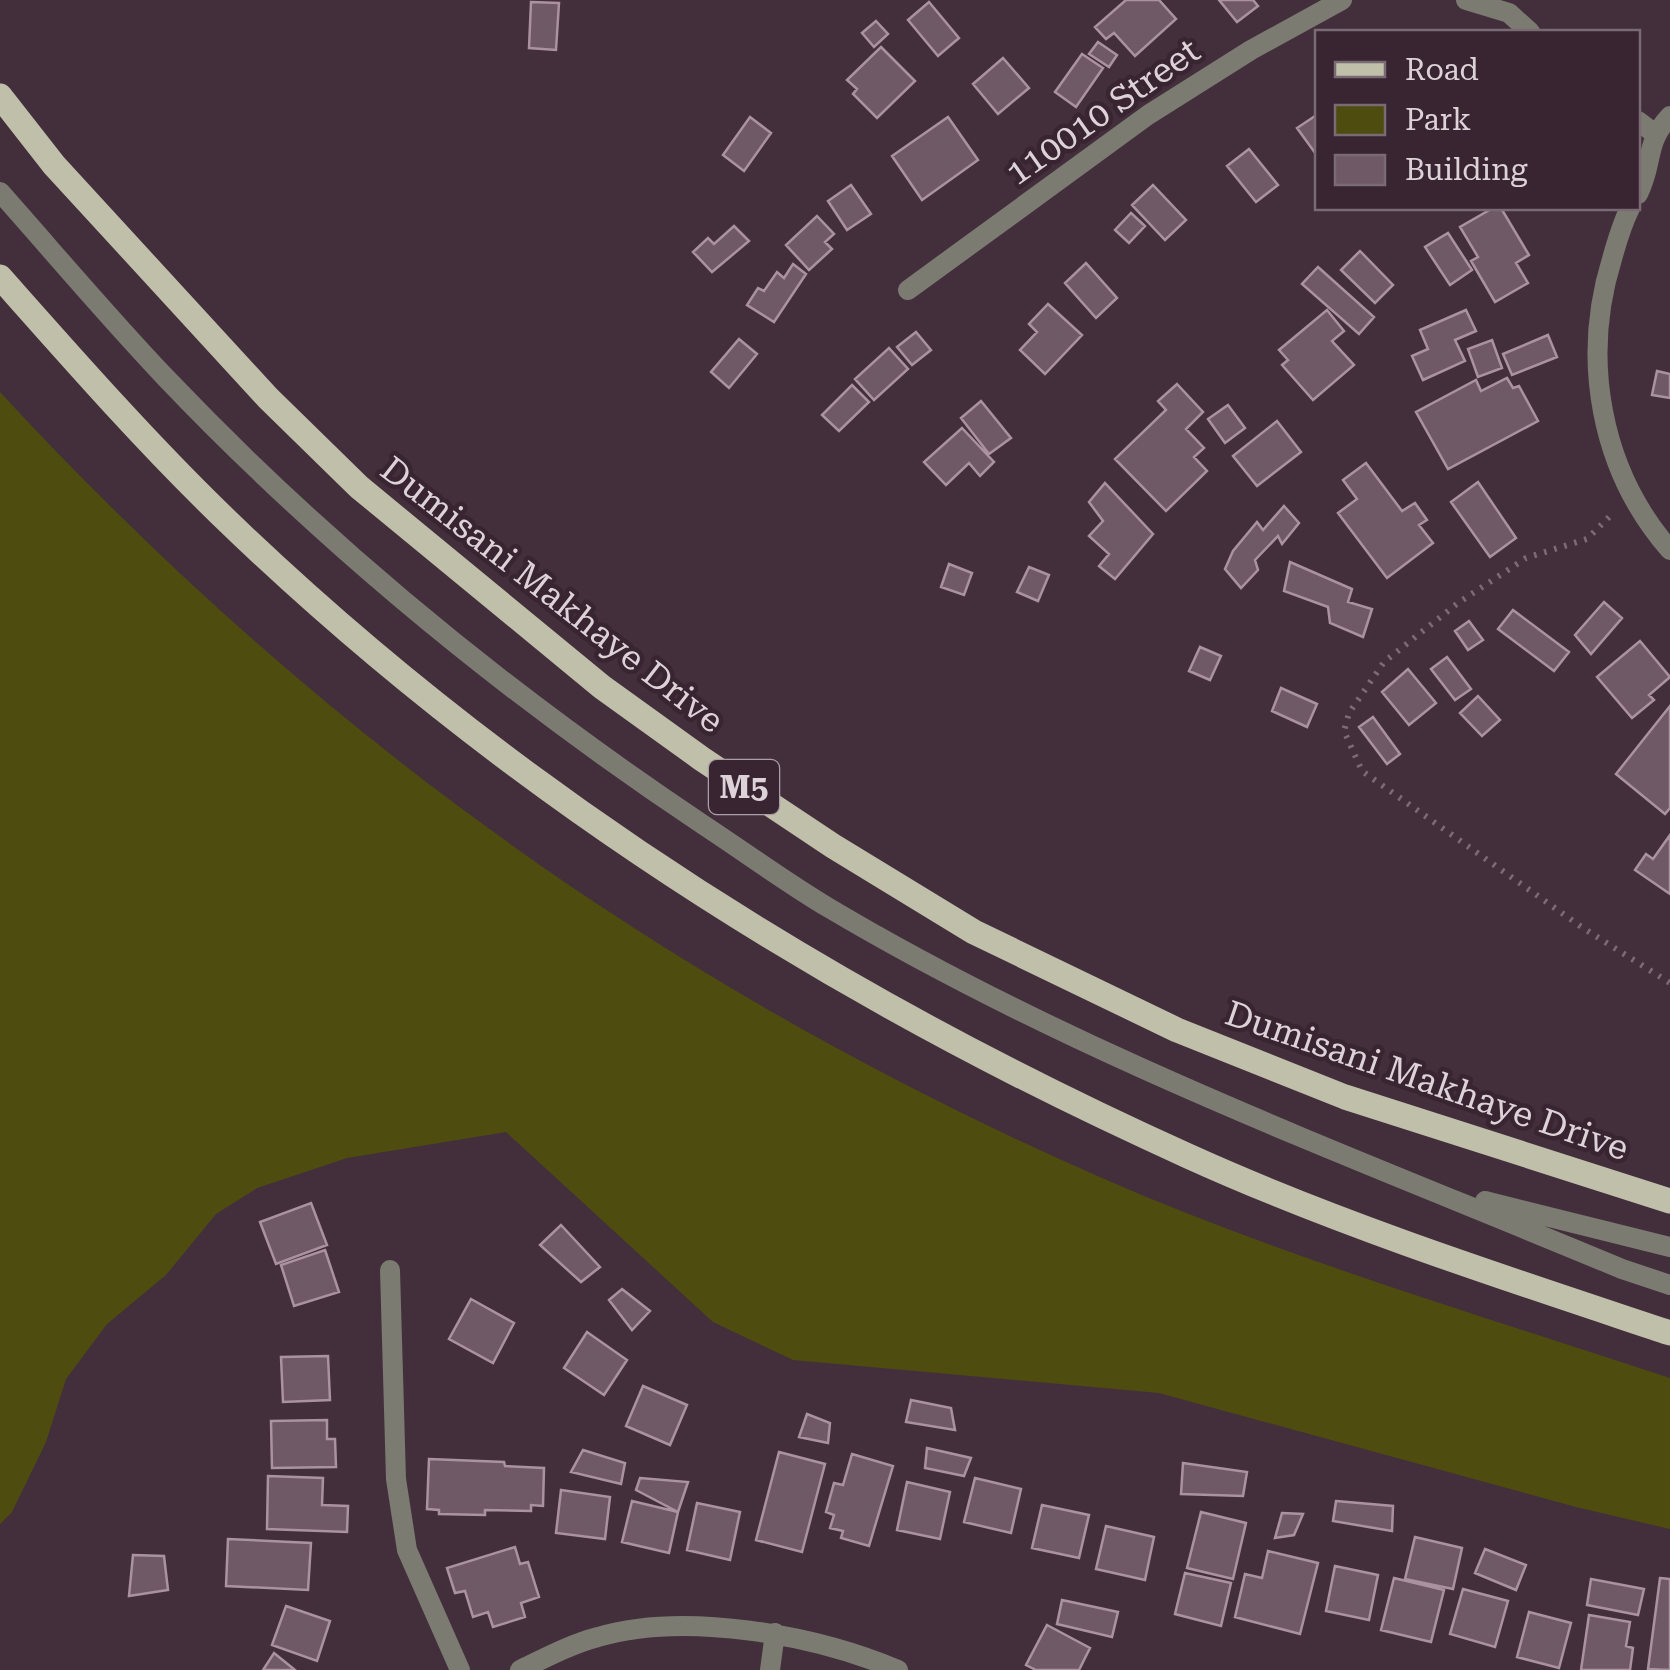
<svg xmlns="http://www.w3.org/2000/svg" width="1670" height="1670" font-family="'Roboto Serif',serif">
<style>
.green{fill:#4f4c10}
.building{fill:#6f5967;stroke:#aa92a1;stroke-width:2.5}
.lines{fill:none;stroke-linecap:round;stroke-linejoin:round}
.path{stroke:#7c6b75;stroke-width:6;stroke-dasharray:2.5 8;stroke-linecap:butt}
.service{stroke:#7b7b71;stroke-width:20}
.minor{stroke:#7b7b71;stroke-width:20}
.primary{stroke:#bfbfaa;stroke-width:25}
.labels{text-anchor:middle;dominant-baseline:central;stroke-width:9;stroke-linejoin:round;paint-order:stroke}
.shield{fill:#382531;stroke:#ac9ea7;stroke-width:2.5}
.shield-label{font-size:32px;font-weight:bold;fill:#ded2d9}
.street-label{font-size:35px;fill:#ded2d9;stroke:#382531}
</style>
<rect width="100%" height="100%" fill="#432f3c"/>
<path class="green" d="M0,392C317,735 673,990 1102,1178C1285,1258 1480,1315 1670,1378V1529L1576,1507L1159,1393L793,1360L713,1322L506,1132L347,1158L257,1188L216,1214L166,1275L107,1324L66,1379L46,1442L12,1512L0,1524Z"/>
<path class="building" d="M1126,0H1159L1176,19L1135,56L1114,33L1106,39L1095,27Z
M1219,0H1253L1258,6L1237,22Z
M531,2L559,3L556,50L529,48Z
M929,2L959,38L938,56L908,20Z
M876,21L888,34L874,47L862,33Z
M1098,42L1117,55L1109,67L1089,54Z
M881,47L915,81L877,118L853,94L857,89L847,80Z
M1082,54L1103,68L1076,107L1055,92Z
M1003,58L1029,88L998,114L973,84Z
M1318,114V157L1297,128Z
M750,117L771,133L744,171L723,155Z
M948,117L978,160L922,200L892,156Z
M1249,149L1278,185L1256,202L1227,166Z
M851,185L871,214L847,230L828,201Z
M1153,185L1186,220L1165,240L1132,205Z
M1493,208H1501L1529,255L1516,263L1528,283L1495,302L1471,261L1478,257L1460,227Z
M1131,213L1145,226L1129,243L1115,230Z
M817,216L834,234L825,242L832,249L809,270L786,245Z
M734,226L749,241L712,272L693,252L708,238L714,244Z
M1448,233L1472,270L1450,285L1425,247Z
M1360,251L1393,285L1375,303L1341,270Z
M1086,263L1117,298L1096,318L1065,283Z
M793,264L806,274L774,322L747,305L758,288L764,291L777,272L784,278Z
M1318,267L1374,317L1359,334L1302,284Z
M1048,304L1082,335L1045,374L1020,350L1037,332L1029,324Z
M1327,310L1344,331L1332,341L1354,365L1313,400L1282,365L1288,360L1279,350Z
M1466,310L1476,331L1455,340L1465,361L1423,380L1412,356L1428,349L1420,330Z
M916,332L931,350L912,365L897,347Z
M1548,335L1557,357L1512,375L1503,354Z
M739,339L757,354L729,388L711,372Z
M1492,340L1502,368L1478,377L1468,349Z
M889,348L908,369L874,400L855,379Z
M1657,371L1670,374V398L1652,395Z
M1507,378L1513,388L1519,386L1538,421L1448,469L1416,412L1476,380L1481,391Z
M1177,384L1203,412L1186,429L1204,448L1194,457L1207,471L1166,511L1115,459L1166,410L1158,401Z
M852,385L869,402L839,431L822,415Z
M981,401L1011,438L989,454L961,418Z
M1228,405L1245,428L1225,443L1208,419Z
M1277,421L1301,452L1257,486L1233,456Z
M962,428L994,462L980,476L969,463L946,485L924,462Z
M1366,463L1402,511L1415,503L1427,520L1419,525L1433,543L1387,578L1338,513L1357,499L1343,480Z
M1478,482L1516,538L1490,557L1451,502Z
M1105,483L1153,534L1115,579L1099,566L1109,554L1089,536L1103,521L1089,502Z
M1284,506L1299,523L1282,544L1278,536L1255,560L1258,570L1241,588L1225,569L1233,551L1257,522L1263,530Z
M1290,562L1352,589L1348,602L1372,609L1363,637L1330,623L1328,607L1284,591Z
M949,564L972,573L964,595L941,587Z
M1029,567L1049,575L1038,601L1017,592Z
M1604,602L1622,618L1591,654L1575,635Z
M1513,610L1569,652L1554,671L1498,629Z
M1469,621L1483,640L1468,650L1455,631Z
M1640,641L1670,677L1649,695L1654,700L1632,718L1597,677Z
M1200,647L1221,656L1210,680L1189,671Z
M1447,657L1471,689L1455,700L1431,669Z
M1408,669L1436,703L1409,725L1382,692Z
M1281,688L1317,704L1307,727L1272,711Z
M1478,696L1500,720L1482,736L1460,713Z
M1670,706V808L1665,814L1616,774Z
M1373,717L1400,754L1387,764L1359,727Z
M1670,835V894L1635,870L1646,854L1653,859Z
M311,1203L327,1245L276,1264L260,1222Z
M561,1225L600,1267L581,1282L540,1245Z
M325,1250L339,1292L294,1306L281,1265Z
M622,1289L650,1311L632,1330L609,1300Z
M471,1299L514,1323L493,1363L449,1339Z
M587,1332L627,1360L604,1395L564,1368Z
M328,1356L330,1400L283,1402L281,1357Z
M643,1386L687,1405L670,1445L626,1426Z
M911,1400L951,1408L955,1430L906,1422Z
M807,1414L830,1423L828,1443L799,1437Z
M327,1420V1439H335L336,1467L272,1468L271,1421Z
M927,1448L971,1458L964,1476L925,1468Z
M583,1450L625,1463L621,1484L571,1472Z
M779,1452L825,1464L802,1552L756,1540Z
M852,1454L893,1466L869,1546L841,1538L843,1531L830,1528L834,1515L826,1512L834,1483L843,1485Z
M429,1459L504,1462L505,1466L544,1468L543,1506L531,1505V1511L485,1510V1515L439,1514V1510L427,1509Z
M1183,1463L1247,1472L1243,1496L1181,1494Z
M268,1476L323,1478L322,1505L348,1506L347,1532L267,1529Z
M640,1478L688,1482L678,1512L636,1490Z
M975,1478L1021,1489L1011,1533L964,1522Z
M907,1482L950,1492L940,1539L897,1530Z
M561,1490L610,1497L605,1539L556,1533Z
M632,1501L678,1512L669,1553L622,1542Z
M1336,1501L1393,1506L1392,1531L1333,1521Z
M697,1503L740,1512L730,1560L687,1550Z
M1042,1505L1089,1515L1079,1558L1032,1548Z
M1201,1512L1246,1523L1233,1579L1187,1568Z
M1282,1513L1303,1514L1294,1535L1275,1538Z
M1106,1526L1154,1537L1145,1580L1096,1569Z
M1415,1537L1462,1548L1453,1589L1405,1579Z
M228,1539L311,1543L308,1590L226,1586Z
M515,1547L520,1564L528,1562L539,1597L521,1603L525,1617L493,1627L488,1612L473,1617L465,1591L455,1593L447,1568Z
M1485,1549L1526,1565L1516,1590L1475,1573Z
M1268,1551L1318,1563L1300,1634L1235,1617L1245,1574L1262,1578Z
M133,1555L164,1556L168,1590L129,1596Z
M1335,1566L1378,1575L1369,1620L1326,1611Z
M1185,1573L1231,1583L1221,1626L1175,1614Z
M1394,1578L1444,1590L1431,1642L1381,1630Z
M1660,1578L1670,1579V1670L1648,1669Z
M1591,1579L1644,1589L1638,1615L1587,1605Z
M1463,1589L1508,1601L1495,1647L1450,1634Z
M1062,1600L1118,1612L1112,1637L1057,1624Z
M286,1606L330,1621L317,1661L272,1645Z
M1529,1612L1571,1623L1559,1668L1517,1657Z
M1589,1615L1630,1622L1626,1646L1633,1648L1630,1670H1581Z
M1047,1625L1090,1648L1079,1670H1036L1026,1665Z
M274,1653L295,1670H263Z"/>
<g class="lines">
<path class="path" d="M1609,517L1587,539L1526,558L1458,603L1384,662L1349,713L1344,731L1362,771L1583,928L1670,983"/>
<path class="service" d="M0,192C55,254 108,317 165,377C327,547 510,696 705,826C746,853 787,883 829,908C1080,1057 1354,1157 1622,1269L1670,1285
M1485,1201L1670,1247"/>
<path class="minor" d="M1466,0L1509,13L1530,32
M1638,121L1654,133
M1638,194C1654,162 1644,144 1670,116
M1630,208C1622,224 1617,241 1612,259C1581,359 1600,470 1670,550
M908,290L1148,115L1251,50L1342,0
M390,1270L396,1479L407,1550L460,1670
M520,1670C545,1658 571,1644 598,1637C685,1611 815,1635 898,1670
M770,1670L775,1633"/>
<path class="primary" d="M0,96L54,165L268,398L359,487L602,687L702,759L833,846L974,932L1177,1030L1345,1097L1670,1201
M0,277C71,357 142,438 219,513C499,785 833,996 1188,1156C1340,1225 1511,1280 1670,1333"/>
</g>
<g class="labels">
<rect class="shield" x="709" y="760" width="70" height="54" rx="8"/>
<g class="shield-label">
<text x="744" y="787">M5</text>
</g>
<g class="street-label">
<text transform="translate(1103 112) rotate(-35)">110010 Street</text>
<text transform="translate(552 595) rotate(38)">Dumisani Makhaye Drive</text>
<text transform="translate(1427 1081) rotate(19)">Dumisani Makhaye Drive</text>
</g>
</g>
<rect x="1315" y="30" width="325" height="180" fill="#382531" stroke="#7a6a74" stroke-width="2.5"/>
<rect x="1335" y="62" width="50" height="15" fill="#bfbfaa" stroke="#7a6a74" stroke-width="2.5"/>
<text x="1405" y="80" font-size="30" fill="#ded2d9">Road</text>
<rect x="1335" y="105" width="50" height="30" fill="#4f4c10" stroke="#7a6a74" stroke-width="2.5"/>
<text x="1405" y="130" font-size="30" fill="#ded2d9">Park</text>
<rect x="1335" y="155" width="50" height="30" fill="#6f5967" stroke="#7a6a74" stroke-width="2.5"/>
<text x="1405" y="180" font-size="30" fill="#ded2d9">Building</text>
</svg>
